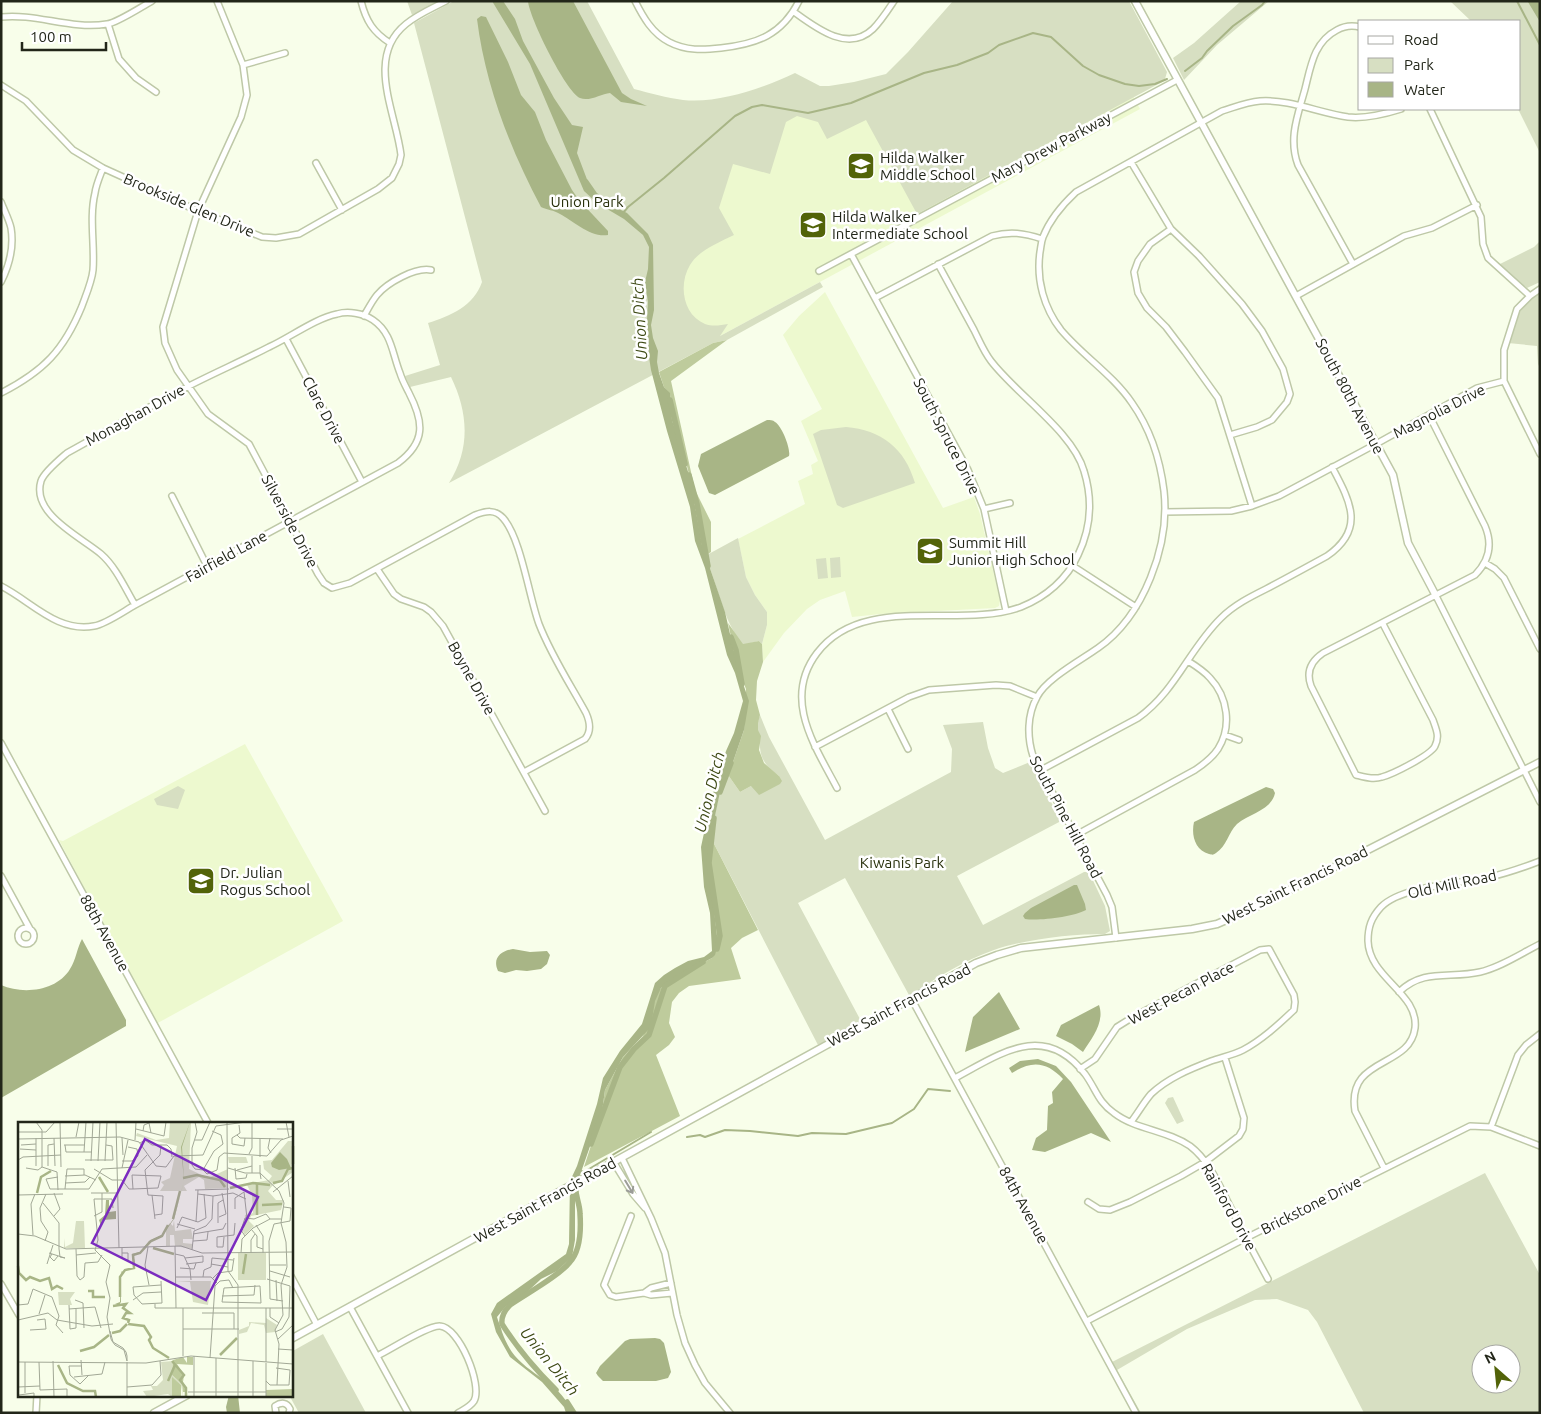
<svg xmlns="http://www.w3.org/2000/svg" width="1541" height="1414" font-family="Ubuntu,sans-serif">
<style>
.built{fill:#edf9cf}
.green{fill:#d7dfc2;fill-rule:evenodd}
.forest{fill:#becb9c}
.water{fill:#a8b586}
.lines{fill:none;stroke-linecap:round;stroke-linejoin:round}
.stream{stroke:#a8b586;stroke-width:2}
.canal{stroke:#a8b586;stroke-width:5.5}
.minor-casing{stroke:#bec8a7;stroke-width:8}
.tertiary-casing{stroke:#bec8a7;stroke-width:9}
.minor{stroke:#fff;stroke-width:5}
.tertiary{stroke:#fff;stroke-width:6}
.oneway{stroke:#9c9d98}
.labels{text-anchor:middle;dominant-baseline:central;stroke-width:5;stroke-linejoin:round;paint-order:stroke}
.street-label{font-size:15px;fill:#222619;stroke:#fff}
.poi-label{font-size:15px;fill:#222619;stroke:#fff;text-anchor:start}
.park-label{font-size:15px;fill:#28300b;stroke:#fff}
.water-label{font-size:16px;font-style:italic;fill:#3d4914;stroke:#fff}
.inset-river{fill:none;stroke:#a8b586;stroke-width:2.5}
.inset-road{fill:none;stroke:#a2a896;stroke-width:1}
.view{fill:#7b2cbf;fill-opacity:0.15;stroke:#7b2cbf;stroke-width:2.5}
.inset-edge{fill:none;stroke:#222619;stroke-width:2.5}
</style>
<rect width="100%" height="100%" fill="#f8feea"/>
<path class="built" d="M1131,92L1140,109L718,337L654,332L739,122L758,114Z
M825,292L943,508L974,497L980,514L1000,601L999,606L995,608L881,614L852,617L845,591L820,600L807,609L784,633L763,662L762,644L767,625V612L755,595L746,577L738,539L805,504L798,481L813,474L811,465L818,461L801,421L822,409L783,335L799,316Z
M245,744L343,921L156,1024L59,840L63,841Z"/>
<path class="green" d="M407,1H438L412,15Z
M454,1H587L634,89C650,93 667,98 683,100C718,104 764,88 795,73L820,86H829L854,82L886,74L908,52L953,1H1129L1167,72L1165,79L1162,82L917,214L866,120L827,139L818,122L797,116L786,122L770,174L733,164L719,208L734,235C718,243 699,250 690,265C678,285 683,315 705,324C713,327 721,325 728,324L720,336L820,282L823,287L727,340L713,343L449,483C471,448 468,412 451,377L410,387L405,376L440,365L428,323C450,316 474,306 482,282L414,23Z
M1241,1H1269L1217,45L1184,80L1173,58L1194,43Z
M1450,1H1540V153L1518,109H1520V21H1471Z
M1540,241V282L1527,288L1498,265L1534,247Z
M1540,292V368L1538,364L1537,346L1508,343C1516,318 1517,308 1540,292Z
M846,427C881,430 905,448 915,483L843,508L837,505L813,434L821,430Z
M738,538L746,577L755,595L767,612V625L762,644L759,641L743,645C722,619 718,585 705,556Z
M840,557L841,577L831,578L830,558Z
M826,558L828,578L818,579L816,559Z
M760,715L769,737L825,840L951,772L952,749L943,725L983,722L988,748L995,768L1003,773L1030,762L1061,821L957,876L983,925L1084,872H1089L1105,906L1110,931L1105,934C1073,934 1025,939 994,950C964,960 936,979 909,995L845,878L798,903L861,1021L818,1045L710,836L723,778L726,772L740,792L751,786L779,776C763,764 759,757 760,738C760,733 760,736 758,731C757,725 758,720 760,715Z
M178,786L185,790L178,809L157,805L154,799Z
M1173,1097L1184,1121L1177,1124L1165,1103L1168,1098Z
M1485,1173L1540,1275V1413H1364L1317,1322L1308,1310L1277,1299L1255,1300L1187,1329L1117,1370L1141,1413H1139L1112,1362ZM1481,1354H1511V1384H1481Z
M323,1334L366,1413H299L289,1395H291V1352Z"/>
<path class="forest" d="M727,340L671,381L695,490L711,522V552L705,556L699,534L695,500L686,462L681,454L676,430L672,420L670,394L664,387L659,372L713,343Z
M728,623L743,644L759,641L762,644L763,662L757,681L756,700L760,715L758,723V730L761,736L759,750L764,763L779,776L782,781L780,784L759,795L751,786L740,792L726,772L733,762L744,730L746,689L738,669Z
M710,836L758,930L742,938L731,948L741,979L689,986L679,993L672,1002L669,1023L675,1037L669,1045L656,1055L680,1116L584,1167L602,1112L605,1090L623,1057L643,1036L657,993L661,988L674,978L712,958L718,944L709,867L708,854Z"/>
<path class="water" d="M492,1H503L515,19L523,41L554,98L572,125L583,127L577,153L591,190L601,200L627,213L648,234L653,245L654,310L651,325L653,338L658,351L657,362L659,373L664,387L670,393L672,420L690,478L702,545L725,612L738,669L749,701L744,730L733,762L723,778L709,844V867L718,944L715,955L712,958L674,978L661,988L655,1001L652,1020L649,1029L623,1057L605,1090L602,1112L580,1175L575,1196V1240L572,1257L557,1271L541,1279L524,1295L506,1306L497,1317C498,1322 501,1326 502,1332C505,1340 509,1349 515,1356C533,1377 563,1385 572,1413H566L564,1407L542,1382L510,1357L496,1332L491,1314L497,1303L566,1254L569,1244L570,1181L577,1166L597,1104L603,1078L620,1051L642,1024L655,983L664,975L675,968L688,961L704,957L712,951L710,913L704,887L701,847L711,800L726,751L734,733L743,701L735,673L727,655L705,568L695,541L690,507L667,431L651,370L646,338L648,302L645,282L648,269L649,247L643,235L624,219L597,203L584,191L530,64Z
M528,1H573L622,93L631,99L647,106L621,102L610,93C601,94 589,102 580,98C566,92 529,17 528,1Z
M1528,1H1540V22L1528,2Z
M481,16L486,17L508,62L521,95L535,112L546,140L572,190L579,200L608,231V235C591,238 573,221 560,214C554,210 547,210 541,207C510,149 485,84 477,19Z
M767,420C770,420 773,420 775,422C782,426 791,449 789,456L715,495L709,493L698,466L701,454Z
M1266,787L1273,789L1275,793C1271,811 1250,813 1237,824C1228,833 1227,846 1216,853C1213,855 1213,855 1209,854C1195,850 1191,835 1194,822Z
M1074,885H1077L1085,904L1086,910C1073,917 1039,921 1025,919L1023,916L1025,913L1031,908Z
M82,939L126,1020V1026L1,1098V985C23,995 57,991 70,969C76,960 77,948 82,939Z
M513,949L530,952L547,951L550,955L547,964L541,969L527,971L516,970L505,973L498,971C492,958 501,951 513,949Z
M999,992L1020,1029L965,1052L973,1017Z
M1099,1005C1105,1022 1092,1038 1083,1052L1072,1044L1056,1036L1061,1025Z
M1038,1059L1056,1066L1071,1082L1111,1142L1091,1133L1045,1152L1032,1150L1036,1138L1047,1130L1048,1106L1053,1103L1052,1092L1063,1079C1047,1062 1032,1060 1012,1073L1009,1068L1020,1061Z
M655,1338L660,1339L664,1343L671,1372L668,1378L656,1381H603L598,1376L596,1373L600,1366L625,1341L630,1339Z
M229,1395H238L240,1413H227L226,1407Z"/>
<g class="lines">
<path class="stream" d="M1517,1L1540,45
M1185,71L1202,58L1207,51L1233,26L1262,5L1265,1
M623,213L628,207L664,178L735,116L752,107L762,105L808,113L851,103L924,73L957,65L988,53L999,45L1033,33L1051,37L1083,66L1099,75L1125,84L1139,86L1155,84L1167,79
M687,1137L700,1135L705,1137L725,1130L750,1131L798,1136L812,1133L846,1134L892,1123L914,1109L928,1089L950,1091
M581,1171L584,1172L651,1132"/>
<path class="canal" d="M586,182L595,195L609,205
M670,400L685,464
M689,475L697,504L708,566
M731,637L736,650L742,684
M720,792L731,763
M714,818L709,863L720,936L717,949
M591,1144L620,1067L634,1049L649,1035L665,986L703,962
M556,1390C535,1369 517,1348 502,1324C501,1316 505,1310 510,1305C526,1294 559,1276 570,1262C581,1250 581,1229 580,1214C580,1203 574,1194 576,1183
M567,1402L574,1413"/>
<g class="minor-casing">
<path id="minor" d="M217,1L243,65L247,95L241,117L198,211L163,327L165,343L177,370L208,414L249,444L318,574L324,583L332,588L350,583L475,515C486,511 495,509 503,518C521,538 529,597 539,624C551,655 570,684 586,713C590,722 592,731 585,739L524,772
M361,1C366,21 373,32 390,43
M635,1C643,17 652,33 669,42C686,51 703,50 721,48C757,44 782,35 799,1
M794,12C816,28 848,53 873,29C881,21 888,10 894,1
M1,17C36,13 71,30 107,24C117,23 141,7 152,1
M108,24L119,59L136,78L156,92
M243,65L285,53
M1,85L26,101L73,150L103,168L198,211L262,237L276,238L299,234L378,189L392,178L399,164L401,155C396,113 365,57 406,24C418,14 433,8 446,1
M1430,109L1481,217L1483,244L1488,258L1530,296
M1131,162L1171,229L1199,256L1242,304L1262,331L1283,369L1290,394L1287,402L1272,420L1257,427L1230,435
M316,163L342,210
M1,202C4,210 9,219 11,228C14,246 9,266 1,282
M1171,229L1150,244L1138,261L1134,272L1138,293L1147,308L1166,327L1185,352L1218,398L1252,506
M851,254L968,470L984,509L1006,611
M1353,264L1298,165C1288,138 1298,115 1305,89C1311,65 1314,42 1337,30C1344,26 1352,25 1360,27
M819,271L1177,80
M1540,289L1530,296L1517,309L1504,350V381L1540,454
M1296,296L1404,236L1432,228L1477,205
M875,298L992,236C1010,231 1024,233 1042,239
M364,316C368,309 372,301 377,295C387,283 415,267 431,270
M286,339L362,482
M1,393C44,371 64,350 82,306C86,295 92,281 93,270C95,245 89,218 95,193C96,185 100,176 103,168
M172,496L207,566
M984,509L1010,503
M1165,512L1231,511L1252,506L1279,496L1376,444L1477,388L1504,381
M1485,563L1495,569L1504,578L1540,649
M1073,566L1136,607
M377,569L394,594L401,599L424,607L431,612L443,626L545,811
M1,586C31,601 57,633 94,626C106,624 124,611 135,605L398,463C426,442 424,422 409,393C406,387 402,380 400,373C392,353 392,333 373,320C363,313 348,311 337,314C316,318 289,338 269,347C242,361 214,373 187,387C146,408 107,431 67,453C60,459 44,472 41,481C31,514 81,537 101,554C116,567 125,588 135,605
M1436,596L1540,802
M1383,624L1433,720C1436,729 1440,736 1435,746C1431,755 1393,774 1382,777C1373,780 1364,777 1356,775L1311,686C1306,672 1311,661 1323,653L1475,575C1489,561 1493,545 1485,526L1429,415
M888,709L908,749
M1225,735L1239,740
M1,743L208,1123
M815,747L909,697L929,690L996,685L1010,686L1037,697
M1041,770L1138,718C1176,691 1189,649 1221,618C1234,605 1250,597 1266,589C1287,578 1307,567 1327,556C1366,529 1350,501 1332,467
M837,788C815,746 782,699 817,653C863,592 959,630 1021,607C1046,597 1067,579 1078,555C1091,528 1093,500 1084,471C1073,432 1017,395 991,361C984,352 979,340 974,330C962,308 950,286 938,264
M1076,835L1195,770C1204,764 1212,758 1218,749C1232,727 1228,697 1210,678C1204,671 1196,666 1188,661
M1,876L30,929
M18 936a8 8 0 1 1 16 0a8 8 0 1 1-16 0Z
M1116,938L1112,907L1107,895L1033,756C1027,737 1027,715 1037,697C1046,679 1081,660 1098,648C1144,616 1170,545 1164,491C1160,458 1151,430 1132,403C1113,375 1083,356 1061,330C1044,308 1036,280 1040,252C1041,247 1041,242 1043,237C1050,219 1062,205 1076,192L1222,111C1235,107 1247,102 1260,101C1290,99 1319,113 1348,117C1366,119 1385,114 1401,109
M1399,992C1424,968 1450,979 1480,972C1501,967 1520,954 1540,944
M911,998L1136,1413
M1080,1069L1095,1059L1117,1027L1133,1017L1260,950L1269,949L1294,995L1295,1002L1294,1010C1279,1024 1262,1040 1243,1050C1233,1055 1222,1057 1211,1061C1190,1069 1168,1078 1151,1094C1144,1102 1138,1113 1131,1122
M955,1078C1000,1054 1044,1021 1085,1074C1096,1089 1098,1102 1114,1113C1136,1130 1167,1130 1190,1146C1211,1162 1221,1190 1233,1212C1244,1235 1256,1257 1268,1279
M1491,1127L1518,1055L1526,1045L1540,1034
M622,1158L651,1218L665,1253L677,1315L685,1343L695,1365L705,1383L730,1413
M614,1163L633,1194L645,1208
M1384,1168L1355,1111C1346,1056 1410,1069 1415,1028C1419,993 1369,978 1368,941C1368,927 1371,918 1381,907C1400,887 1458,883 1486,878C1504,874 1522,868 1540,861
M1088,1202L1099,1209L1110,1210L1130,1202L1181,1176L1205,1162L1239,1136L1243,1129L1244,1118L1225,1058
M631,1216L604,1285L610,1295L616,1297L644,1293L651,1288L671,1283
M291,1276L317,1325
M1,1284L19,1315
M644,1293L651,1295L672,1293
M350,1307L408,1413
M1087,1321L1246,1238L1470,1126L1491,1127L1540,1146
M377,1356C390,1350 428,1325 440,1326C459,1327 483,1385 474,1401C470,1407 463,1410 458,1413
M36,1413L37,1395
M276,1413L275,1406C281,1402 287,1402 290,1409L289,1413"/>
</g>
<g class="tertiary-casing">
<path id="tertiary" d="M1135,1L1393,475L1408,543L1436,596
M291,1339C520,1215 747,1087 976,963L997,955L1021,948L1192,929L1217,924L1254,908L1540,762
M154,1413L187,1395"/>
</g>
<use href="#minor" class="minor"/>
<use href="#tertiary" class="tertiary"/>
</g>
<defs><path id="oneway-shaft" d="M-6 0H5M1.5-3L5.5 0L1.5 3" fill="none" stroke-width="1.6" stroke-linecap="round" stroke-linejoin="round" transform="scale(1.25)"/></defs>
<use class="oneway" href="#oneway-shaft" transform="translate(629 1187) rotate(59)"/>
<defs>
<g id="school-square" transform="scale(1.4375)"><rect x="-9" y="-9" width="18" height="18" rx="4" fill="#526309" stroke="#fff"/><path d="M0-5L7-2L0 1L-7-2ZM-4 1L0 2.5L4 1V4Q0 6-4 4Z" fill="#fff"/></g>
</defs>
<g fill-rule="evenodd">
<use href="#school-square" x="861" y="166"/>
<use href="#school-square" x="813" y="225"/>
<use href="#school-square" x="930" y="551"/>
<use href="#school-square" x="201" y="881"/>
</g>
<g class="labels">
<g class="street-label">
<text transform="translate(1051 147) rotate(-28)">Mary Drew Parkway</text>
<text transform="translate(189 205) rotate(23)">Brookside Glen Drive</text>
<text transform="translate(1350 396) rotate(62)">South 80th Avenue</text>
<text transform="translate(324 410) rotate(62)">Clare Drive</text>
<text transform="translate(1439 411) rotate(-27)">Magnolia Drive</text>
<text transform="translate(135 415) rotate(-29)">Monaghan Drive</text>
<text transform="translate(947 436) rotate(63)">South Spruce Drive</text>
<text transform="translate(290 521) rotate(62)">Silverside Drive</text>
<text transform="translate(226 556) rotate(-29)">Fairfield Lane</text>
<text transform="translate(472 678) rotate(61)">Boyne Drive</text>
<text transform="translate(1066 817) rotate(62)">South Pine Hill Road</text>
<text transform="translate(1452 884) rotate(-12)">Old Mill Road</text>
<text transform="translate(1295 885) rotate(-26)">West Saint Francis Road</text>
<text transform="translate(105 933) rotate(61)">88th Avenue</text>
<text transform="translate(1181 993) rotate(-28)">West Pecan Place</text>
<text transform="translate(899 1005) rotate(-28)">West Saint Francis Road</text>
<text transform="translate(545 1200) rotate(-29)">West Saint Francis Road</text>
<text transform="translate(1024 1205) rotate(61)">84th Avenue</text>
<text transform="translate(1311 1205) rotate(-27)">Brickstone Drive</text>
<text transform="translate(1229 1207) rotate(61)">Rainford Drive</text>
</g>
<g class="poi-label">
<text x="880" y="157">Hilda Walker<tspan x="880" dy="17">Middle School</tspan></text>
<text x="832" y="216">Hilda Walker<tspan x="832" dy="17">Intermediate School</tspan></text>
<text x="949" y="542">Summit Hill<tspan x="949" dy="17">Junior High School</tspan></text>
<text x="220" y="872">Dr. Julian<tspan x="220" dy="17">Rogus School</tspan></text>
</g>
<g class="park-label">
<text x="587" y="201">Union Park</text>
<text x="902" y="862">Kiwanis Park</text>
</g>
<g class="water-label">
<text transform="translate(639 319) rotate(-93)">Union Ditch</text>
<text transform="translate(709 792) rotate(-76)">Union Ditch</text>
<text transform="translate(550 1361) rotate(51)">Union Ditch</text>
</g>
</g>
<g transform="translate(18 1122)">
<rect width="275" height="275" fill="#f8feea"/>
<path d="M152,0H173L171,47L190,56L210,47V66L187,67L186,58L181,55L166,64L169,69H177H142L146,63L143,60L152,56L159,24L118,14L119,11L138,18L151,16ZM270,19H275V50L256,63L251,58L254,54L246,47L245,39L254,38ZM210,35H228L230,41H211ZM251,58L255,63L250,69L258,78H266L263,88L233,94L231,99L236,104L227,113L224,107H226L227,93L235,91L234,73L229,63L211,65ZM156,98L157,109L173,107L175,117H165V121L175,122L174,127L157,124L156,113H152V124H148V105L152,101L155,104ZM58,99H66L67,126H46V116L47,125L55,121ZM220,131H248V158H220ZM158,159H193L190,183L175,180L172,160L158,159L159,186ZM40,170H57L52,177L54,183H41ZM248,196L259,203L257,210L248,211L246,203L233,201L229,210L221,212V208L231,204V200L248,201ZM155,239L154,253L164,262L165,275L163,263L154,256V275L150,272L129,275L125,269L135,268L133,264H139L145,258L143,240Z" fill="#d7dfc2"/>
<path d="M165,235L169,241V235H175V243L159,242L166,253L165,260L169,270H165L164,262L154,253L155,238ZM154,255L163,263V275H154ZM275,267V275H248V268Z" fill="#becb9c"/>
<path d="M172,0L164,25L166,59L156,97L144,114L131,120L122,131L115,132L117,141L116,145L114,147L106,148L103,151V180L101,183L97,182L102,180L103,150L108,147H114L116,145L114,132L122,130L131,119L144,113L156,96L166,59L163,25ZM262,30L269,37L273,46L261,48L254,45L253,41ZM88,78H91V90L98,89V97L84,98L83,104L81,98L87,93Z" fill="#a8b586"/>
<path class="inset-river" d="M275,24V42M81,55L90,70M165,56L179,53L202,58L207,65M255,61L264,59L270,47L275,46M239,62V93M212,66L235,61L252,63M19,71L23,55L33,49M244,83L264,82M155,97L162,69M135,126L156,132M0,144L1,151L8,158L12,155L22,159L31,156L34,167L39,164L45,167M225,152L228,132M70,169H75V175H87M102,175V155L107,148L116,146L115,133L122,131L133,119L144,114L150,103M95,184L108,182L105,186L112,191H108L105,196L111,198L110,201M110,202L126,204L133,215L131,218L135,226L151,236M94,211L102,209L109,202M62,229L76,225L91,213M202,233L219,216M154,239L166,253L162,258L168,266V275M40,243L49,261L65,269H77L78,275M150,259L157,243"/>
<path class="inset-road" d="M18,0L24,8V45M42,0L43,45M98,0L101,126M177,0L179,10L174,26V43L177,47L185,48M209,0L210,149L220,163V275M268,0L271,15M221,3L222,11L214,16V22L226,24L227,16M118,7L146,14L148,0M259,7H275M125,9L126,3L131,1L133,11M0,10H28L37,0M219,13L222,16L265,17M58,15L61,0M36,16L37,44M104,16L105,33M252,16L250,26L253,31M0,17L102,15L121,20L138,44L148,45L156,34L185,33L198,4L228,0M117,18L118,0M177,18H184L192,0M122,21L127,18L134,23H149L153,27L154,35M3,23L18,22M46,23H66M47,23L48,30H74M2,27L18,28M66,30L68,0M231,32L234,26V0M242,35V16M0,38L5,35L43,33M67,38H95L94,24L88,23M73,39L75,0M80,39L82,0M87,39L89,0M104,39H114L120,34L119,27L110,25M242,43V51L261,69L266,81L263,101L268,120L269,145L263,163L265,193L257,208L261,222L259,263M18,44V16M30,44V23L36,22M24,45L39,50L40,68M8,46L20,48L24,45M104,46L110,18M210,46L227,51H242L243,57M217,46L218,57L228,56L229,52M76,47L94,58H104L111,67H115L139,66H140L143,54L114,53L115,67M185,48L189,52L199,48L201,35L206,31L249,34L263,18L275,14M185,48L196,29L205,22L203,13L194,9M219,48L234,44M234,51V34M47,54L67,53L78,58M40,55L28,57L32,67H71L84,47L118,45L129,33M270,59L272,75M47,61L67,60L72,55M47,67L49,47H66V53M177,68L211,67M255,70L275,54M36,71L42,87L36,94M73,71H100M180,72L195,74M0,73L45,72M134,73L137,97M25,81L41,101V127L42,135L47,136L31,131M217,87V76L226,70L229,96M137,93L144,92L145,74L130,73L127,48L142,33L143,23M76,94L84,90V71M201,95L208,92L204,71M178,100L180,68M200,101V81L205,78M159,102L177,107M238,103L245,114V131M159,106L164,95L180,100L188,96L186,72M233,107L239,114V125L245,127M0,112L17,114L48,127L163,124L184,131L275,130M175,112L205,107L208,101M15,113L13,82L17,72M227,114L223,108L227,96L236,97L248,92L252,97M206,115L205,125H199V115L216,113L217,101M27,119L30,110L23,99L22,86L28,72M175,119L189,118L190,110M157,124L158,186M130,125L127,143L131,163M104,126V135L105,137L110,138V131H104M58,127L59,154L62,158L66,155L67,141L80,140L84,133M174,128L176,109L188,104L194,97L195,74L215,71L228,77M223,131L224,117L235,106L252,97H263M233,131V118L237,112M34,132L32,135L36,139L40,134M157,132L166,134L172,147L173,158M58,133L78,131M167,136L185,134V140L168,142M29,142L35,123M193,142L210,145M251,143H268M162,146L176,147L178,141M252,149L272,155M158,155H193L199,161M185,155L186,148L193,145L194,136L215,138M195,156L200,151L214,149L216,136M249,157L272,164L271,195L264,207L257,210M258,158L259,179M242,164L243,181L204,180L206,166ZM115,165L116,173L124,182L144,181L143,159M115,165L143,163M204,174L236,173L237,163M57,178L65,181L66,206M115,178L125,171L143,170M265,179L252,177L251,119L256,102L272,99L273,86L266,85M137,182V186H275M0,183L10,182L15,167L34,175L41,194L38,203L45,211M51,183L52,207L58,206V187M165,186V234M248,186V240M252,186V195L261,201M51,187L77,185L83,206M184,191H216V207M21,192L27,173M0,198L30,191L39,198M39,198L74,204L95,202M165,207H221M12,208L28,207L27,197L19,198M92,209L95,220L105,226L108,230L109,234V239L106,228L97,223L94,219L93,217L89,195L92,176L88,160L92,143L77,128L80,118L76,77H94L95,86M260,217L275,203M260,227L275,228M192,236L197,164L202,159L211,158L215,166M63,238L64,253M35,239L36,275M235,239V275M0,240L128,241L173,234L275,242M7,240V271M21,240L22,268L49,267V275M64,244H51L52,253L62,262L71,253M56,255L84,252L87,240M248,259L252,263H271L272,248L258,246M0,265L22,264M109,265L134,263L143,253L142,239M170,270H248M1,273L16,271V275M109,275V240M176,275V234M198,275V236M248,275V241"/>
<path class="view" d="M127,17L240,75L188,178L74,121Z"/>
<rect width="275" height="275" class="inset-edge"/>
</g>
<rect width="1541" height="1414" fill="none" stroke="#222619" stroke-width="5"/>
<rect x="1358" y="20" width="162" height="90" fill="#ffffff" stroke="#a7a8a3"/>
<rect x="1368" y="36" width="25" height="8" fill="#ffffff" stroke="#a7a8a3"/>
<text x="1404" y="45" font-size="15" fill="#222619">Road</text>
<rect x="1368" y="58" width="25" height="15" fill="#d7dfc2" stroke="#a7a8a3"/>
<text x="1404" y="70" font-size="15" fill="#222619">Park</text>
<rect x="1368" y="82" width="25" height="15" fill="#a8b586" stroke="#a7a8a3"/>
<text x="1404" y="95" font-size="15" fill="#222619">Water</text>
<g transform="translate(1496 1369) rotate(333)"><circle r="24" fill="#ffffff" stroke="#a7a8a3"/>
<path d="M0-4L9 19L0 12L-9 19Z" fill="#526309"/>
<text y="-8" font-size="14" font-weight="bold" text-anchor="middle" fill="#222619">N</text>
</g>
<path d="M22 42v8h84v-8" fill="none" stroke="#222619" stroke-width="2.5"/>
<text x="30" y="42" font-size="15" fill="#222619" stroke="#ffffff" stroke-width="4" paint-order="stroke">100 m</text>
</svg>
